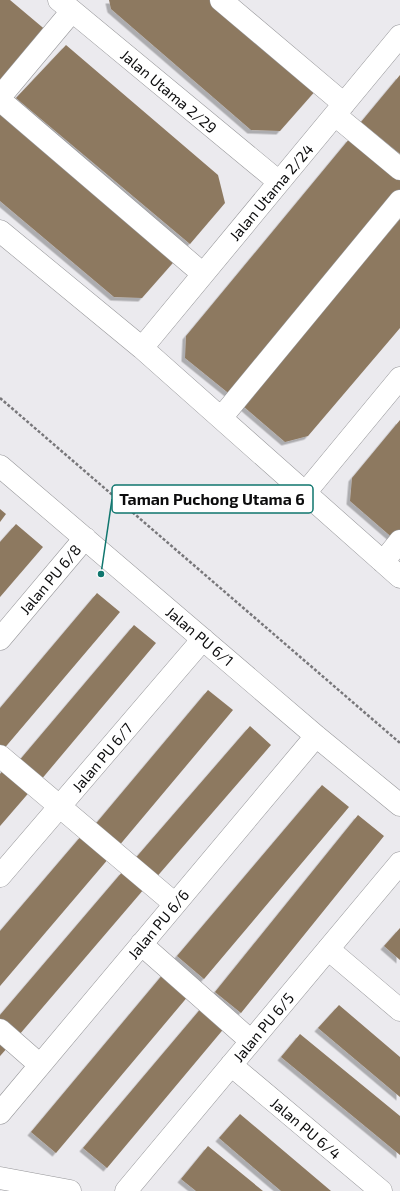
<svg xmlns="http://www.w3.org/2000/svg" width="400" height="1191" font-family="'Exo 2',sans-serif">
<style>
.building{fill:#8d7961;filter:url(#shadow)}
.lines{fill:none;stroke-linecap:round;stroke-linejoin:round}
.minor-casing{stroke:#969699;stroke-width:23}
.path{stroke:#78777a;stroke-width:2.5;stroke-dasharray:3 2;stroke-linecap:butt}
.minor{stroke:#fff;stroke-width:22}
.labels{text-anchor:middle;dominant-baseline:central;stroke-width:3;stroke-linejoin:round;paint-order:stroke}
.street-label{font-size:15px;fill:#0c0c0d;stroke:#fff}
.leader{fill:none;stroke:#0f766e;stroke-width:1.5}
.callout-dot{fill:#0f766e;stroke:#fff;stroke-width:1.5}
.callout{fill:#fff;stroke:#0f766e;stroke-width:1.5}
.callout-label{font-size:16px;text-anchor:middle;font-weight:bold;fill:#0c0c0d}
</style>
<defs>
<filter id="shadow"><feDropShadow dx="-3.5" dy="3.5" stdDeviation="0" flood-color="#0004"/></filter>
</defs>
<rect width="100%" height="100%" fill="#ebeaee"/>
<path class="building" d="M0,0H10L48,32L0,87Z
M109,0H212L317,89L280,131L251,130L111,9Z
M66,45L218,175L225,203L190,244L16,98Z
M400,75V154L361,122Z
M6,108L179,256L142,298L114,297L0,201V115Z
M350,138L400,179V195L232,396L185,358L186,336Z
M400,219V328L308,436L285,442L243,406Z
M400,420V534L395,540L350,501L352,478Z
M0,509L6,514L0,522Z
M16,524L43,547L0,597V542Z
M97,593L120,612L2,751L0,750V708Z
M134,625L156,643L40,781L18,762Z
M208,690L233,710L118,847L93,827Z
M250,726L271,745L154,880L133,861Z
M6,767L32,789L0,826V774Z
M322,785L349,807L204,979L177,956Z
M358,815L384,836L241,1013L215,992Z
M82,835L109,858L0,986V931Z
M123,871L144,889L19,1035L0,1019V1015Z
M400,928V960L384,946Z
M164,973L189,995L56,1153L31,1132Z
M339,1005L400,1057V1097L318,1028Z
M203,1006L226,1026L107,1168L83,1148Z
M300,1034L400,1116V1155L281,1057Z
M0,1040L8,1047L0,1056Z
M240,1114L331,1191H281L219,1138Z
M208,1146L263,1191H196L181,1179Z"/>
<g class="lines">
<g class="minor-casing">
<path id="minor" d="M59,0L279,182
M221,0L344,104
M0,97L72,11
M0,100L203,274
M335,115L400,169
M0,231L142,348L400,577
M142,348L400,36
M221,418L400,201
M0,466L316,736L400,805
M305,493L400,378
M383,562L400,541
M0,639L85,538
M0,756L175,904
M0,876L203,639
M141,944L251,1041
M328,949L400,1010
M0,1030L40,1065
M231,1065L381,1191
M0,1113L316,736
M0,1178L70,1191
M126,1191L400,863"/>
</g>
<path class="path" d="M0,398L400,743"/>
<use href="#minor" class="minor"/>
</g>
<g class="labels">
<g class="street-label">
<text transform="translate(169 91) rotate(40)">Jalan Utama 2/29</text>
<text transform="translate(271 192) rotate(-50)">Jalan Utama 2/24</text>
<text transform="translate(50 579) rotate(-50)">Jalan PU 6/8</text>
<text transform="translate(200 636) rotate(40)">Jalan PU 6/1</text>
<text transform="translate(102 757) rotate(-50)">Jalan PU 6/7</text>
<text transform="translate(158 924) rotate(-50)">Jalan PU 6/6</text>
<text transform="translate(263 1027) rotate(-50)">Jalan PU 6/5</text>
<text transform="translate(306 1128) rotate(40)">Jalan PU 6/4</text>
</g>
</g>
<path class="leader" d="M101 574L112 499"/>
<circle class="callout-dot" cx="101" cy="574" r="4"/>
<rect class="callout" x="112" y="485" width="201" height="28" rx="4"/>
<g class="callout-label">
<text x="212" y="505">Taman Puchong Utama 6</text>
</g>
</svg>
